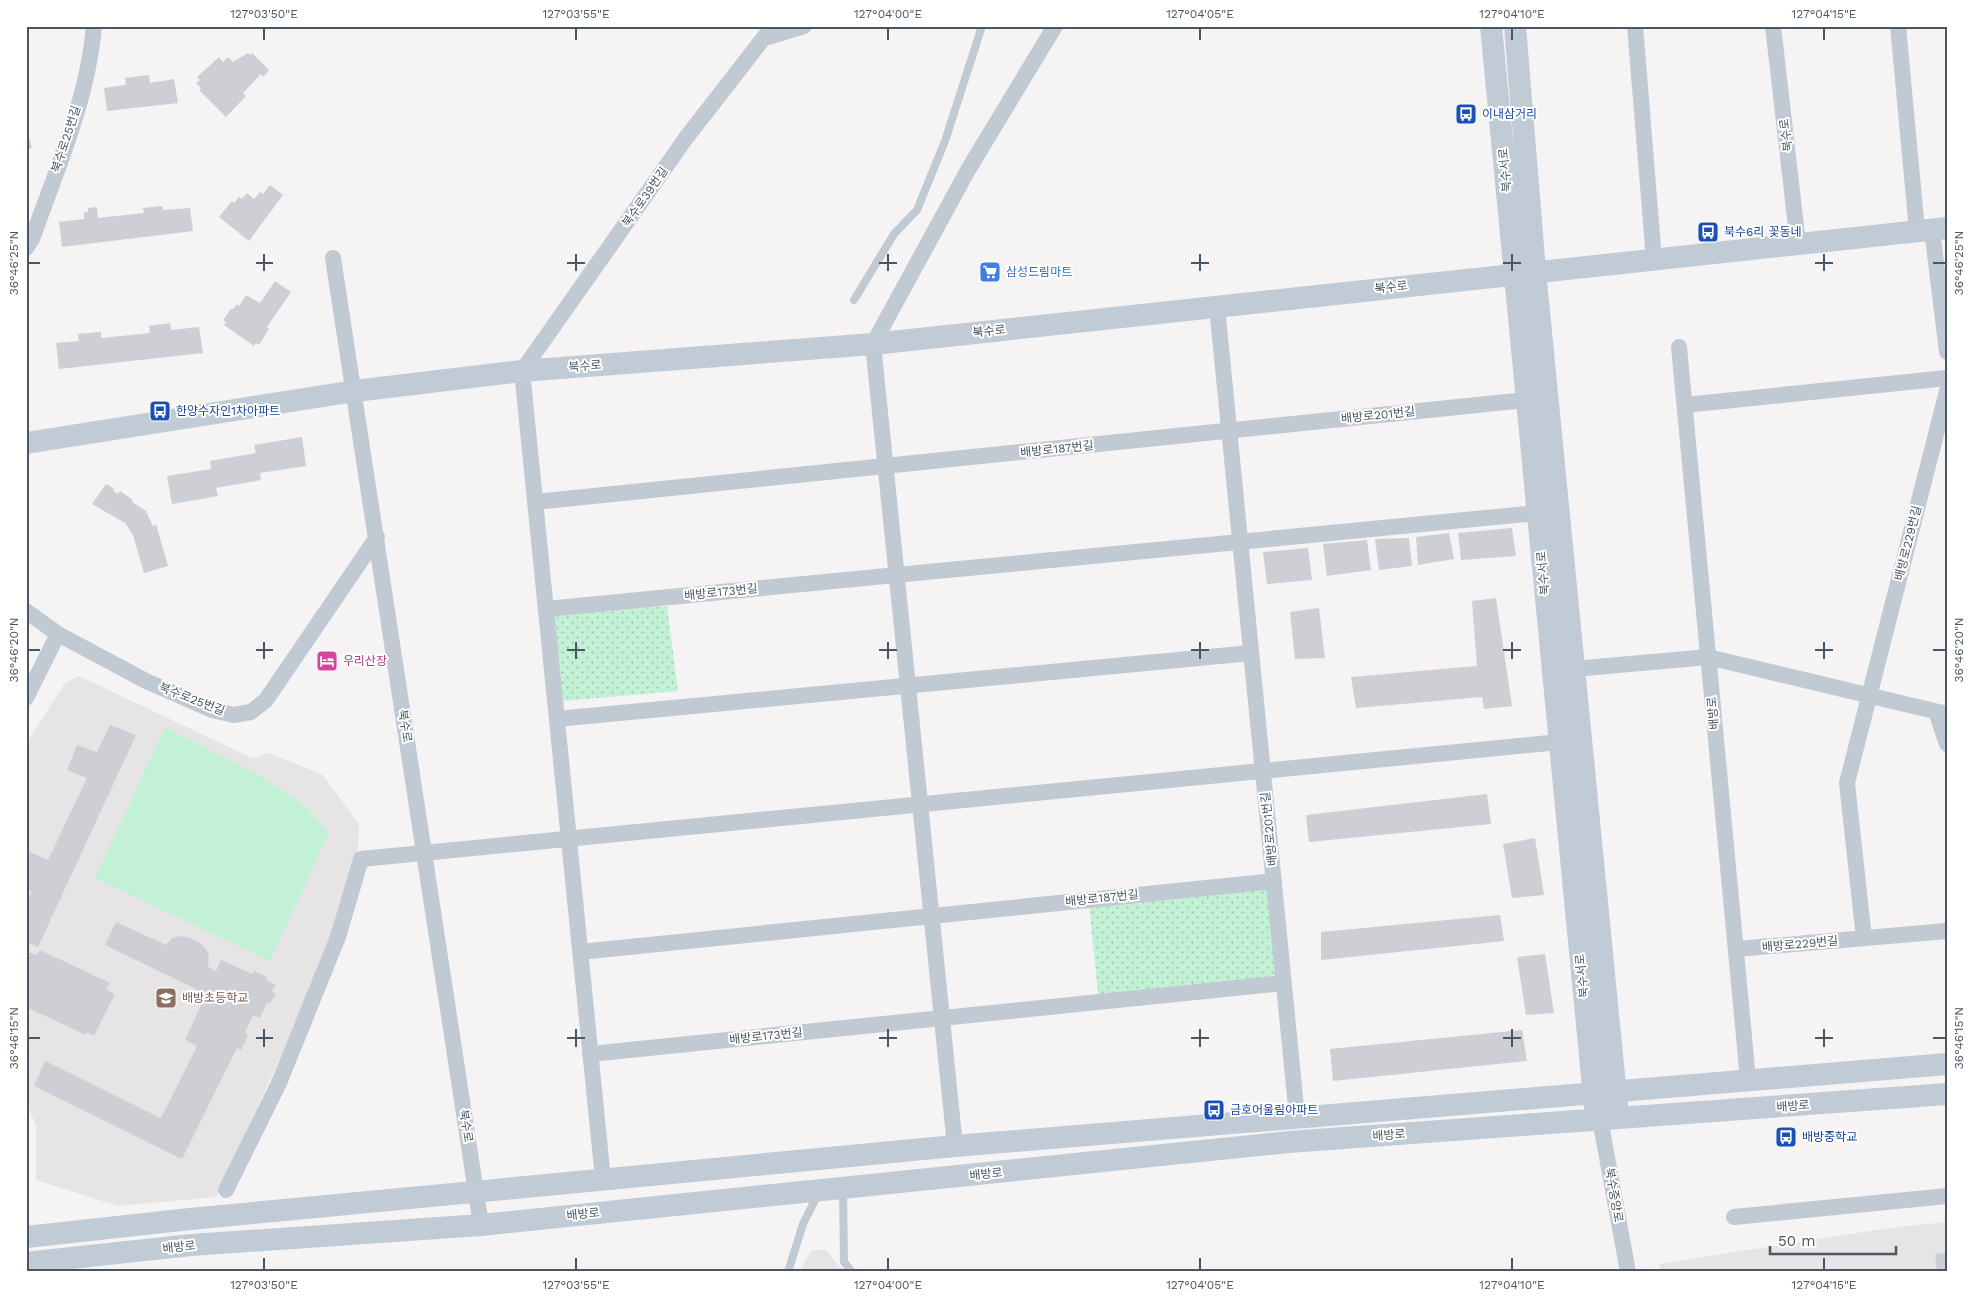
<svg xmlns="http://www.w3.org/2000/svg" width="1973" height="1298" font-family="'Work Sans','Noto Sans KR',sans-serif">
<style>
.education{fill:#e6e4e5}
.green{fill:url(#green-dots)}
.pitch{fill:#c3f1d5}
.building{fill:#cdcfd5}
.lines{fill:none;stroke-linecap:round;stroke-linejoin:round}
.lane{stroke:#c1cad2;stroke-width:8}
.street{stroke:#c1cad2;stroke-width:16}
.secondary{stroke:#c1cbd6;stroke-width:22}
.ticks{fill:none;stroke:#4a5661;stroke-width:2}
.labels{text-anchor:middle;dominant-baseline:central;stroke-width:4;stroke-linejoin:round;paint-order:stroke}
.transit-label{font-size:12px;fill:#164399;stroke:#fff;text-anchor:start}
.street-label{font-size:12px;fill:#4a5661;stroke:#fff}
.shop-label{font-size:12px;fill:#366cbe;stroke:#fff;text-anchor:start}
.hotel-label{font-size:12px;fill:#b23c85;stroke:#fff;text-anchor:start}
.education-label{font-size:12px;fill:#785e54;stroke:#fff;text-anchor:start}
.neatline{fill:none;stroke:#4a5661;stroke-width:2}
.ticks-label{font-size:12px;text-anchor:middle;fill:#4a5661}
</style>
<defs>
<pattern id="green-dots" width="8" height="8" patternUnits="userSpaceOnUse" patternTransform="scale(1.25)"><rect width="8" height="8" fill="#c3f1d5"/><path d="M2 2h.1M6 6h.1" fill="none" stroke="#a0c6b0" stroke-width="1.8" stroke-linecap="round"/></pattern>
</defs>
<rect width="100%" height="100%" fill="#f5f3f3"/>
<path class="education" d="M79,676L252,758L268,753L322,774L359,824L358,847L334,931L277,1065L216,1197L118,1206L36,1180V1126L26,1101V744L65,683Z
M1947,1222V1272H1661L1659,1264L1889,1228Z
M812,1250H826L844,1272H802L803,1264Z"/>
<path class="green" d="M667,606L678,691L563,701L554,615Z
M1279,884L1288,983L1099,1002L1089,905Z"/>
<path class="pitch" d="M165,727L257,774L303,804L329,833L270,961L95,878Z"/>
<path class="building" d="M248,53L250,55L252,53L269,70L263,77L261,74L243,93L246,96L226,117L199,90L201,88L196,83L200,80L197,77L219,57L223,62L228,57L233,62Z
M149,75L150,83L174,79L178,103L107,111L104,88L126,85L125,78Z
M26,128L32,148L26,149Z
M270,185L283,195L249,241L219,217L232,201L234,203L239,197L242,199L247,193L254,199L260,192L263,194Z
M162,206L163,210L190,208L193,231L62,247L59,222L84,219V212H88V208L97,207L98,218L144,213L143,208Z
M275,281L291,292L267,327L269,329L259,345L256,343L254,346L224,325L226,322L223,320L231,309H233L237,304L239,306L246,295L260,303Z
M170,323L171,330L199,327L203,353L59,369L56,343L79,341L78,334L101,332V338L150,333L149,326Z
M302,437L306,466L260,473L261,480L216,488L218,496L172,504L167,476L211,469L210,461L256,453L254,445Z
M106,484L114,488L113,491L118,494L120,491L133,500L132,502L146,511L153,526L156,524L168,566L144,573L133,535L125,523L92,504Z
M1512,528L1516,556L1461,560L1458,533Z
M1449,533L1454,559L1418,565L1416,537Z
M1409,538L1412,566L1379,570L1375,539Z
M1367,540L1371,570L1327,576L1323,544Z
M1308,548L1312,580L1267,584L1263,552Z
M1496,598L1512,706L1484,709L1482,697L1356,708L1351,677L1477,666L1472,601Z
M1319,608L1325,658L1295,659L1290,612Z
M110,725L136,735L38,947L26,941V906L32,892L26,890V856L28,851L48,860L87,778L67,770L77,745L97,752Z
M1487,794L1491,824L1309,842L1306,815Z
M1535,838L1544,895L1512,898L1503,844Z
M1500,915L1504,941L1321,960V932Z
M116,922L166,945L172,938L181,936L189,938L200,943L206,949L209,956L208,967L216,971L221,960L252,974L254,971L268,977L266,980L276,985L272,991L276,994L270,1003H267L260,1018L253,1015L245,1033L248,1035L241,1050L237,1048L182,1159L34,1086L45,1061L161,1118L197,1046L185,1040L206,994L105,945Z
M40,950L110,983L106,990L115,994L94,1036L87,1032L86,1035L26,1007V955L28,952L37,955Z
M1545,954L1554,1013L1526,1015L1517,957Z
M1522,1030L1527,1061L1333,1081L1330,1049Z
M1947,1253V1272H1937L1935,1254Z"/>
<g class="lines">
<path class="lane" d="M854,300L894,234L917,210L945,141L982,26
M843,1190L844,1262L852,1272
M788,1272L803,1224L818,1194"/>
<path class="street" d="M1635,26L1654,259
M1773,26L1798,244
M1898,26L1917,231
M765,38L804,26
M1932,230L1947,352
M26,248L32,239C56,171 88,99 94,26
M333,258L481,1225
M1217,307L1297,1117
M1679,347L1748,1079
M1685,405L1947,378
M535,502L1526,400
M546,609L1537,513
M26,611L58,634L146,681L212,710L234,715L251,712L266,700L377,537
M1574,669L1708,657L1947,714
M26,698L58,634
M1936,712L1947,744
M557,719L1251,653
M1864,938L1847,783L1947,391
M1736,949L1947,931
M580,952L1274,881
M590,1054L1284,983
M1600,1119L1628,1272
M955,1146L873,344L968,170L1055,26
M603,1179L522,371L686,138L773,26
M226,1190L279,1083L338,937L361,859L1559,742
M1734,1217L1947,1196"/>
<path class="secondary" d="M1491,26L1595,1108
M1515,26L1535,271L1617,1106
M26,443L355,391L522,371L873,344L1947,228
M26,1237L190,1219L955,1146L1947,1064
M26,1263L191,1245L481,1225L1289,1142L1947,1094"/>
</g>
<path class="ticks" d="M264,28V40M576,28V40M888,28V40M1200,28V40M1512,28V40M1824,28V40M264,254V271M576,254V271M888,254V271M1200,254V271M1512,254V271M1824,254V271M28,263H40M256,263H273M567,263H585M879,263H897M1191,263H1209M1503,263H1521M1815,263H1833M1933,263H1946M264,642V659M576,642V659M888,642V659M1200,642V659M1512,642V659M1824,642V659M28,650H40M256,650H273M567,650H585M879,650H897M1191,650H1209M1503,650H1521M1815,650H1833M1933,650H1946M264,1029V1047M576,1029V1047M888,1029V1047M1200,1029V1047M1512,1029V1047M1824,1029V1047M28,1038H40M256,1038H273M567,1038H585M879,1038H897M1191,1038H1209M1503,1038H1521M1815,1038H1833M1933,1038H1946M264,1258V1270M576,1258V1270M888,1258V1270M1200,1258V1270M1512,1258V1270M1824,1258V1270"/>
<defs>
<g id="bus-square" transform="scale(1.125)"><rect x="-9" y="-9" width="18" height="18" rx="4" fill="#1a4fb4" stroke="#fff"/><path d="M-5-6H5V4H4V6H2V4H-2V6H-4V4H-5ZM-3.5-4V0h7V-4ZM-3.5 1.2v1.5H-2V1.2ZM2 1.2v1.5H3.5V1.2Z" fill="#fff"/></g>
<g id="supermarket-square" transform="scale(1.125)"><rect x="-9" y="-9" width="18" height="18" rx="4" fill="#3f7fe0" stroke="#fff"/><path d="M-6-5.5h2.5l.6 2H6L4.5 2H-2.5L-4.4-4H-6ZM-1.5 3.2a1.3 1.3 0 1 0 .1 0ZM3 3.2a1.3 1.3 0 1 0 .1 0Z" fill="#fff"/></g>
<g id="hotel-square" transform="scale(1.125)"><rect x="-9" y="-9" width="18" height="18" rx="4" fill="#d1479c" stroke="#fff"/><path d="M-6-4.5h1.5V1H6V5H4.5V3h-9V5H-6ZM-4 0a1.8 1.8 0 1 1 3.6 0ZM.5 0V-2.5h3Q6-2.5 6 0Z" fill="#fff"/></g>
<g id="school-square" transform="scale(1.125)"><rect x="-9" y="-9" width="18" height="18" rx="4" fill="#8d6e63" stroke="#fff"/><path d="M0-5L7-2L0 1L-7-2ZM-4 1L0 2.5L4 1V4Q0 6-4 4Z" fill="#fff"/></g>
</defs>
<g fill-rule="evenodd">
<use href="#bus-square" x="1466" y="114"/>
<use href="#bus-square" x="1708" y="232"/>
<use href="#supermarket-square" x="990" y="272"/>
<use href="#bus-square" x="160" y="411"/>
<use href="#hotel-square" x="327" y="661"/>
<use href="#school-square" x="166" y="998"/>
<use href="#bus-square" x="1214" y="1110"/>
<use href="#bus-square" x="1786" y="1137"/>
</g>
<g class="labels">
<g class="transit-label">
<text x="1482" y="114">이내삼거리</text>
<text x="1724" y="232">북수6리 꽃동네</text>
<text x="176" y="411">한양수자인1차아파트</text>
<text x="1230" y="1110">금호어울림아파트</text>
<text x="1802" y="1137">배방중학교</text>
</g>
<g class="street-label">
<text transform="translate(1786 135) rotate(-97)">북수로</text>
<text transform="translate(66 139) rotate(-72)">북수로25번길</text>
<text transform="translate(1505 170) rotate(-95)">북수서로</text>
<text transform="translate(645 197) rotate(-55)">북수로39번길</text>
<text transform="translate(1391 287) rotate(-6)">북수로</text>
<text transform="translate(989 331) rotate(-6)">북수로</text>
<text transform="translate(585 366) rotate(-4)">북수로</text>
<text transform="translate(1378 415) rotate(-6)">배방로201번길</text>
<text transform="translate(1057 449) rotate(-6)">배방로187번길</text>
<text transform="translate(1908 543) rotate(-76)">배방로229번길</text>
<text transform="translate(1543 573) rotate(-95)">북수서로</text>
<text transform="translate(721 592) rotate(-6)">배방로173번길</text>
<text transform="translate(192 699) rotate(21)">북수로25번길</text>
<text transform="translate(1713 713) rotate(-95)">배방로</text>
<text transform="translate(405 726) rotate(81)">북수로</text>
<text transform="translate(1269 829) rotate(-96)">배방로201번길</text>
<text transform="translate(1102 898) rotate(-6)">배방로187번길</text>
<text transform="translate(1800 944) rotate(-5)">배방로229번길</text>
<text transform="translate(1582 976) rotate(-96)">북수서로</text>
<text transform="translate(766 1036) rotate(-6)">배방로173번길</text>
<text transform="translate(1793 1106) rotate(-4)">배방로</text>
<text transform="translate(466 1126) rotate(81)">북수로</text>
<text transform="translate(1389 1135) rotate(-4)">배방로</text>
<text transform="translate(986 1174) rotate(-6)">배방로</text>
<text transform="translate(1614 1195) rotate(80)">북수중앙로</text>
<text transform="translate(583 1214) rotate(-6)">배방로</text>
<text transform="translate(179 1247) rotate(-6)">배방로</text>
</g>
<g class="shop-label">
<text x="1006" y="272">삼성드림마트</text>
</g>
<g class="hotel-label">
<text x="343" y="661">우리산장</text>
</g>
<g class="education-label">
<text x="182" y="998">배방초등학교</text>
</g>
</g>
<rect width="1973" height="1298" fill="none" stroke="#ffffff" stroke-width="55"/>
<path d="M1770 1246v8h126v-8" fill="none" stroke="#4a5661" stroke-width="2.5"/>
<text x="1778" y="1246" font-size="15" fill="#4a5661" stroke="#ffffff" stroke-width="4" paint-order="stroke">50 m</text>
<rect x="28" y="28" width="1918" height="1242" class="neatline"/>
<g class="ticks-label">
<text x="264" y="18">127°03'50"E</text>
<text x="576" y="18">127°03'55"E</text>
<text x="888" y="18">127°04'00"E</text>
<text x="1200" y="18">127°04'05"E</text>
<text x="1512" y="18">127°04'10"E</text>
<text x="1824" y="18">127°04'15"E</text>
<text transform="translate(14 263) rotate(-90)" y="4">36°46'25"N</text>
<text transform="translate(1959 263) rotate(-90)" y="4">36°46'25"N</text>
<text transform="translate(14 650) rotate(-90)" y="4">36°46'20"N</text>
<text transform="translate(1959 650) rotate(-90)" y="4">36°46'20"N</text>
<text transform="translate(14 1038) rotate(-90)" y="4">36°46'15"N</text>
<text transform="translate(1959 1038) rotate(-90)" y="4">36°46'15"N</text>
<text x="264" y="1289">127°03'50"E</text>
<text x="576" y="1289">127°03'55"E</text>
<text x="888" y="1289">127°04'00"E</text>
<text x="1200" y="1289">127°04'05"E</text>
<text x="1512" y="1289">127°04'10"E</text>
<text x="1824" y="1289">127°04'15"E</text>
</g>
</svg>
